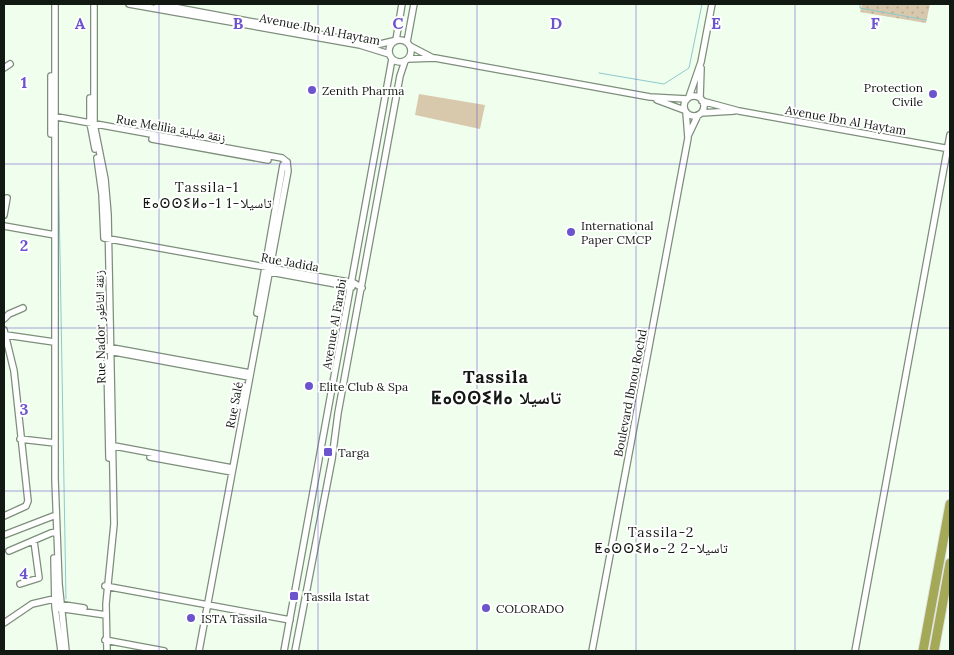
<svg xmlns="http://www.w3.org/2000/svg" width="954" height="655" font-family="Lora,'Noto Naskh Arabic','Noto Sans Tifinagh',serif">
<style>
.grass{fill:url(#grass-dots)}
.garden{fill:#d8c9ad}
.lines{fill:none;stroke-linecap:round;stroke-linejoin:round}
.stream{stroke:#8ccacd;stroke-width:1}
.minor-casing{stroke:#7e8e7c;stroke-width:8}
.highway-casing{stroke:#e3e3e3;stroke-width:11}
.minor{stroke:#fff;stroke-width:5.5}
.highway{stroke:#a3a957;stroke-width:9}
.grid{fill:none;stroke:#6b54cd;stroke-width:1;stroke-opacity:0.55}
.poi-dot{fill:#6b54cd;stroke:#fff;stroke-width:2}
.labels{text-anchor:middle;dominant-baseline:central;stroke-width:4;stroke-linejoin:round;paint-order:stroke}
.street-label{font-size:12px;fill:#121812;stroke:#fff}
.poi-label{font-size:12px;fill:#121812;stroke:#fff;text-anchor:start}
.neighbourhood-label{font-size:14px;letter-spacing:1px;fill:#121812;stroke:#fff}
.district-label{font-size:18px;font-weight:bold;letter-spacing:1px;fill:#121812;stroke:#fff}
.grid-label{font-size:16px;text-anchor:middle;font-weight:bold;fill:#6b54cd;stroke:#fff;stroke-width:4;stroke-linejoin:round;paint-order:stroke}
</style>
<defs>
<pattern id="grass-dots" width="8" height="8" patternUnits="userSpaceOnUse" patternTransform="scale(1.25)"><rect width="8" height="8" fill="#d8c9ad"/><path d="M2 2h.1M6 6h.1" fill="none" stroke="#b8ac94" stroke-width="1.8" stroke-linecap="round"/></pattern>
</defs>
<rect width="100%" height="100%" fill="#f0feee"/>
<path class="grass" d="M862,4H930L926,23L860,12Z"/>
<path class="garden" d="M419,94L485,105L480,129L415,115Z"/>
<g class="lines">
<path class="stream" d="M860,4V8L926,20
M599,73L664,84L689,68L702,4
M58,141L66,599
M66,618V627"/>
<g class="minor-casing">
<path id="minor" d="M55,4V479L59,584L66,651
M94,4V124L105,179L108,214L114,524L106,604L107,651
M129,4L360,45L389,54
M157,4L376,45L393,41
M389 51a11 11 0 1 1 22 0a11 11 0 1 1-22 0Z
M396,40L402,4
M407,42L414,4
M410,46L433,58
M408,59L435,58L650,97L687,99
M4,68L10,64
M51,76V134
M684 106a10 10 0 1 1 20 0a10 10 0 1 1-20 0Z
M689,97L701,62L712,4
M90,98V123L95,149
M700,98L701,68
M657,100L684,110
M702,101L739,111L950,149
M701,113L734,111
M52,116L282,158L287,162
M688,136L698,115
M152,139L268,160
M97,158L102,194L104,238
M4,215L7,198
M4,226L55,235
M104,238L354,283L362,288
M265,271L352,287
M257,313L283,165
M4,319L9,314L23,308
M4,330L14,371L28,501L26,506L4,516
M6,335L54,342
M107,347L250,373
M109,351L249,377
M107,362L109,458
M240,406L244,386
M20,439L55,443
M109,445L232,468
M150,457L232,472
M4,535L56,515
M9,551L51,533L57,532
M54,558L55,607L61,651
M20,584L39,578L34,541
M105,586L290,620
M58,604L84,608
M58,608L106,615
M4,623L32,604L58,598
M105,640L164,651
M199,651L288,171L287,162
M284,651L392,59
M295,651L332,459L338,413L400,76L405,61
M592,651L688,138L686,112
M855,651L950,135"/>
</g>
<g class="highway-casing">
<path id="highway" d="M923,651L950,504
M934,651L950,563"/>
</g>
<use href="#minor" class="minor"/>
<use href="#highway" class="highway"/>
</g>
<path class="grid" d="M159,4V651M318,4V651M477,4V651M636,4V651M795,4V651M4,164H950M4,328H950M4,491H950"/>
<g class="poi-dot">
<circle cx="312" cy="90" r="5"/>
<circle cx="933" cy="94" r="5"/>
<circle cx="571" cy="232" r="5"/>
<circle cx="309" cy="386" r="5"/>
<rect x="323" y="447" width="10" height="10" rx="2.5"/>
<rect x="289" y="591" width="10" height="10" rx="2.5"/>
<circle cx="486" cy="608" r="5"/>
<circle cx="191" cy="618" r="5"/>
</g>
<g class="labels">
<g class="street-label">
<text transform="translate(320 29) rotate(11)">Avenue Ibn Al Haytam</text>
<text transform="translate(846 120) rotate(10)">Avenue Ibn Al Haytam</text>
<text transform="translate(171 128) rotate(10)">Rue Melilia زنقة مليلية</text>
<text transform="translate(290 262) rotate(10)">Rue Jadida</text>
<text transform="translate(334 324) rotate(-80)">Avenue Al Farabi</text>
<text transform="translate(100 327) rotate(-91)">Rue Nador زنقة الناظور</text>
<text transform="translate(630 393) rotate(-79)">Boulevard Ibnou Rochd</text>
<text transform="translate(234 405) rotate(-79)">Rue Salé</text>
</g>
<g class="poi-label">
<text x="923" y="87" text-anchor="end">Protection<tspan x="923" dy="14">Civile</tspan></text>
<text x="322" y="90">Zenith Pharma</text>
<text x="581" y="225">International<tspan x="581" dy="14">Paper CMCP</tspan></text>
<text x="319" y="386">Elite Club &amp; Spa</text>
<text x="338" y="452">Targa</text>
<text x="304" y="596">Tassila Istat</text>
<text x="496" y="608">COLORADO</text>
<text x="201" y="618">ISTA Tassila</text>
</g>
<g class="neighbourhood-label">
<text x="207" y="187">Tassila-1<tspan x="207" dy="16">ⵟⴰⵙⵙⵉⵍⴰ-1 1-تاسيلا</tspan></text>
<text x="661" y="532">Tassila-2<tspan x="661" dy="16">ⵟⴰⵙⵙⵉⵍⴰ-2 2-تاسيلا</tspan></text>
</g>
<g class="district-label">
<text x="496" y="376">Tassila<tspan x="496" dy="21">ⵟⴰⵙⵙⵉⵍⴰ تاسيلا</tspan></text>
</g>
</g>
<g class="grid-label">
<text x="80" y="29">A</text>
<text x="238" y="29">B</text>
<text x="398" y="29">C</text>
<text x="556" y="29">D</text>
<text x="716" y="29">E</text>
<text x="875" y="29">F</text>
<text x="24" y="88">1</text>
<text x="24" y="251">2</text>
<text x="24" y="415">3</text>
<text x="24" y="579">4</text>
</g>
<rect width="954" height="655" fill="none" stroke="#121812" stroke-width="10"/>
</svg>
